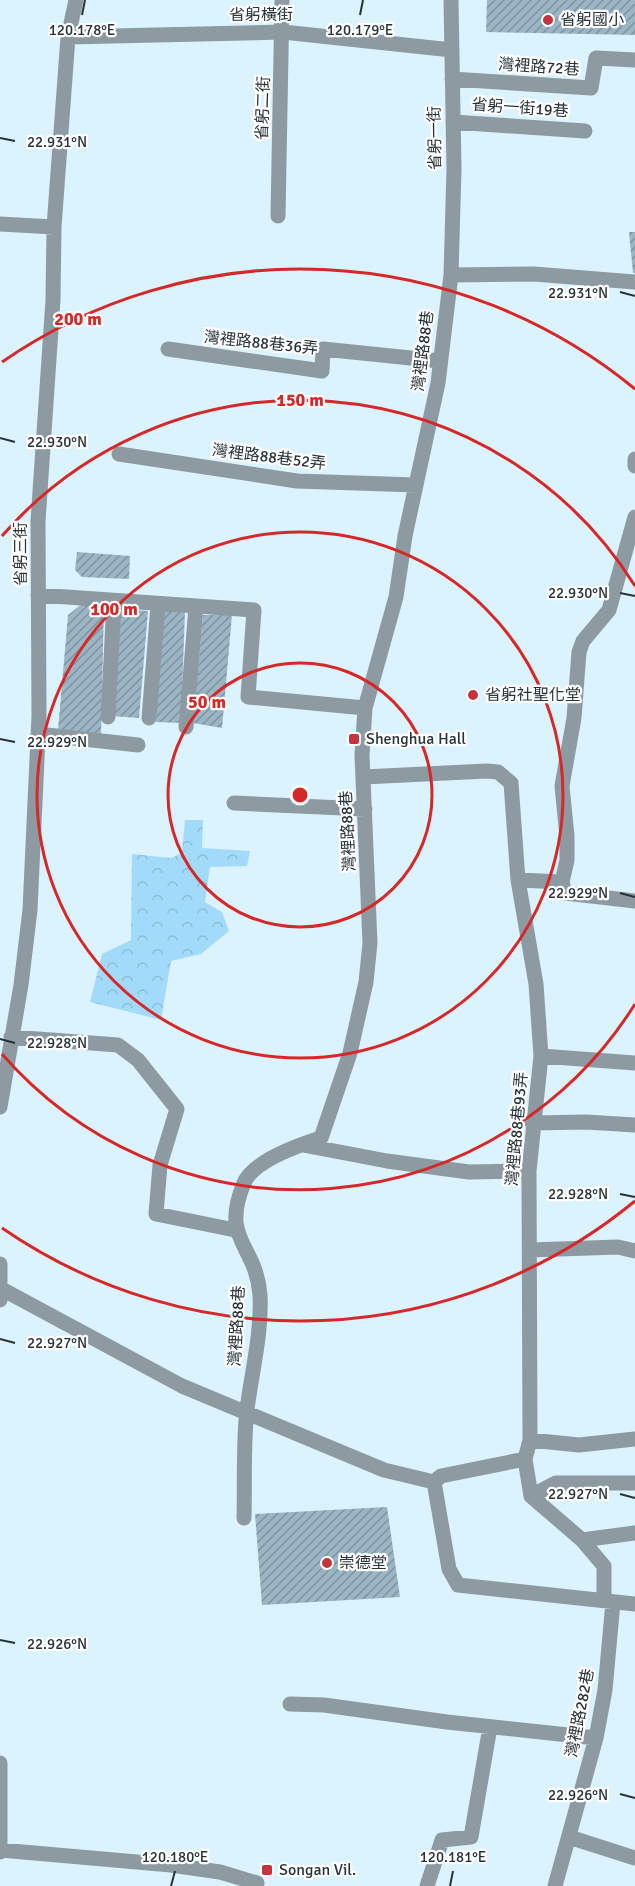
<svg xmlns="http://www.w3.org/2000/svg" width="635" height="1886" font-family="Signika,'Noto Sans TC',sans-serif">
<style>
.park{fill:url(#park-crowns)}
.building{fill:url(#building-hatch)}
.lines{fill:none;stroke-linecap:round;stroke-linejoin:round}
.minor{stroke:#8e9aa1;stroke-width:15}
.ticks{fill:none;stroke:#283339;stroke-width:2}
.ring{fill:none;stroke:#d62828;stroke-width:3}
.poi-dot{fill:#c3343c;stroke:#fff;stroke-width:2}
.labels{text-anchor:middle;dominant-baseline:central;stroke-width:4.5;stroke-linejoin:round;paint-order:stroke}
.street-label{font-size:16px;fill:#283339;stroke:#fff}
.poi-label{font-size:16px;fill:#283339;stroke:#fff;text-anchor:start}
.ticks-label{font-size:15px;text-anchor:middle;fill:#283339;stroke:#fff;stroke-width:4.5;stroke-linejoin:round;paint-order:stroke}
.centre{fill:#d62828;stroke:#fff;stroke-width:3}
.ring-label{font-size:18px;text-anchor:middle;font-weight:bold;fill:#d62828;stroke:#fff;stroke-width:4.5;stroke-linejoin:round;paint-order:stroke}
</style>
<defs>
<pattern id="park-crowns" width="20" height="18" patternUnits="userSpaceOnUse" patternTransform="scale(1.5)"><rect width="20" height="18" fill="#a2dbfa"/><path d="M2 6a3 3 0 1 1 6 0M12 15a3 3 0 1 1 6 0" fill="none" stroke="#8cbcd7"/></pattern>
<pattern id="building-hatch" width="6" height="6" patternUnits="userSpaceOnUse" patternTransform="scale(1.5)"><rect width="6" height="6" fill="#9ab5c4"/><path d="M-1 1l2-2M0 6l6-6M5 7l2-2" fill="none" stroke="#7e94a0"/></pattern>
</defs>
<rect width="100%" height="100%" fill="#dbf2ff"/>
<path class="park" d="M185,820H203L202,848L250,851L247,866L210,867L205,902L222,912L229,931L201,954L171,961L161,1020L90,1002L102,954L131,940L132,854L171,858L182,853Z"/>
<path class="building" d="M487,0H635V35L486,32Z
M629,232H635V273H633Z
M77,552L130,556L129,579L82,577L75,570Z
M83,603L104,604L101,737L58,730L68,615Z
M119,609L148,611L139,718L112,716Z
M162,610H185L181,723L156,722Z
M203,615H232L222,728L193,723Z
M387,1507L400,1597L262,1605L255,1514Z"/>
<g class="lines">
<path class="minor" d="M68,37L283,32L452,50
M452,79L591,88L596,58L635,60
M453,122L585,131
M278,216L282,0
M0,224L54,227
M451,275L534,274L635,282
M168,349L322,371L323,349L440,361
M119,454L297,481L416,485
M635,459V466
M38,595L254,610L248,697L365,708
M108,717L114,602
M149,718L158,605
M186,727L196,607
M38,734L138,745
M363,777L487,771L498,772L511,783L518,880L536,984L541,1056L529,1171L530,1440L525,1459L531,1496L582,1540L604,1566V1600
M234,803L365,809
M518,880L562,882L565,893L635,901
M562,882L567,860V836L562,786L574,718L579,652L583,641L609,610L635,517
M11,1037L118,1045L138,1060L177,1109L160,1165L156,1214L235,1230
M541,1056L635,1063
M0,1107L21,985L30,910L39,716L38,521L53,300L54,227L68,37L76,0
M532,1123L586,1122L635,1125
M303,1145L387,1161L469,1172L529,1171
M530,1250L618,1247L635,1251
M0,1264V1300
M0,1288L182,1386L384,1470L434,1482L449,1569L458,1585L635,1604
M530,1440L579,1445L635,1439
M434,1482L441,1476L525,1459
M531,1496L556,1483H635
M244,1518C245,1482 243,1444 247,1409C252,1371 262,1332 260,1295C256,1243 220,1241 244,1183C253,1161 299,1145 321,1138L350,1053L366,982L370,943L362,755L365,708L396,597L405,536L438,383L451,275L454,169L451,0
M582,1540L635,1533
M290,1704L324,1705L447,1722L596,1738
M0,1763V1852
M569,1837L635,1858
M0,1850L171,1865L220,1872L257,1883L256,1886
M427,1886L442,1840L471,1837L490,1727
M555,1886L596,1738L605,1690L613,1602"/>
</g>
<path class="ticks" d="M82,15L85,0M360,15L363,0M0,138L15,141M620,292L635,296M0,438L15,442M620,593L635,596M0,739L15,742M620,893L635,897M0,1039L15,1043M620,1194L635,1197M0,1339L15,1343M620,1494L635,1498M0,1640L15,1643M620,1794L635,1798M171,1886L175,1871M450,1886L453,1871"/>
<g class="ring">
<circle cx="300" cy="795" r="132"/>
<circle cx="300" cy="795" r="263"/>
<path d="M635 1004A395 395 0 0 1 2 1054M2 536A395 395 0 0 1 635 586"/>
<path d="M635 1201A526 526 0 0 1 2 1228M2 362A526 526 0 0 1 635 389"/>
</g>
<g class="poi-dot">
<circle cx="548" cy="20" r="6"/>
<circle cx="473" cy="695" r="6"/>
<rect x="348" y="733" width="12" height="12" rx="3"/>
<circle cx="327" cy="1563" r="6"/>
<rect x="261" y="1864" width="12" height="12" rx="3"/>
</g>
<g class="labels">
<g class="street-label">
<text x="261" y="15">省躬橫街</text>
<text transform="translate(539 67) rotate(4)">灣裡路72巷</text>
<text transform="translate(263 108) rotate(-88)">省躬二街</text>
<text transform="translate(520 108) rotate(4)">省躬一街19巷</text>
<text transform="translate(435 138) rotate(-91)">省躬一街</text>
<text transform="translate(261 343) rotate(6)">灣裡路88巷36弄</text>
<text transform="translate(423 351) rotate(-83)">灣裡路88巷</text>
<text transform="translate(269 457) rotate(7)">灣裡路88巷52弄</text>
<text transform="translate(21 554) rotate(-90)">省躬三街</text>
<text transform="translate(348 831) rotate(-93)">灣裡路88巷</text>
<text transform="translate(517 1129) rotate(-85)">灣裡路88巷93弄</text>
<text transform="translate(237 1326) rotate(-87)">灣裡路88巷</text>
<text transform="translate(580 1713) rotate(-79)">灣裡路282巷</text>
</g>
<g class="poi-label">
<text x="560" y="20">省躬國小</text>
<text x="485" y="695">省躬社聖化堂</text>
<text x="366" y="739">Shenghua Hall</text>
<text x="339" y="1563">崇德堂</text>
<text x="279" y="1870">Songan Vil.</text>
</g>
</g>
<g class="ticks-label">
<text x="360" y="35">120.179°E</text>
<text x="82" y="35">120.178°E</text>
<text x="57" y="147">22.931°N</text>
<text x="578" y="298">22.931°N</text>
<text x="57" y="447">22.930°N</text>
<text x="578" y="598">22.930°N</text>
<text x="57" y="747">22.929°N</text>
<text x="578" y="898">22.929°N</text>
<text x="57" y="1048">22.928°N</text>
<text x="578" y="1199">22.928°N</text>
<text x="57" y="1348">22.927°N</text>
<text x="578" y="1499">22.927°N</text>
<text x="57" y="1649">22.926°N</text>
<text x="578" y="1800">22.926°N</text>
<text x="175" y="1862">120.180°E</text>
<text x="453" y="1862">120.181°E</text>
</g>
<circle cx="300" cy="795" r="9" class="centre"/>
<g class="ring-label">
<text x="78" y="325">200 m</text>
<text x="300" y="406">150 m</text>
<text x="114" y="615">100 m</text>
<text x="207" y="708">50 m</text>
</g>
</svg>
